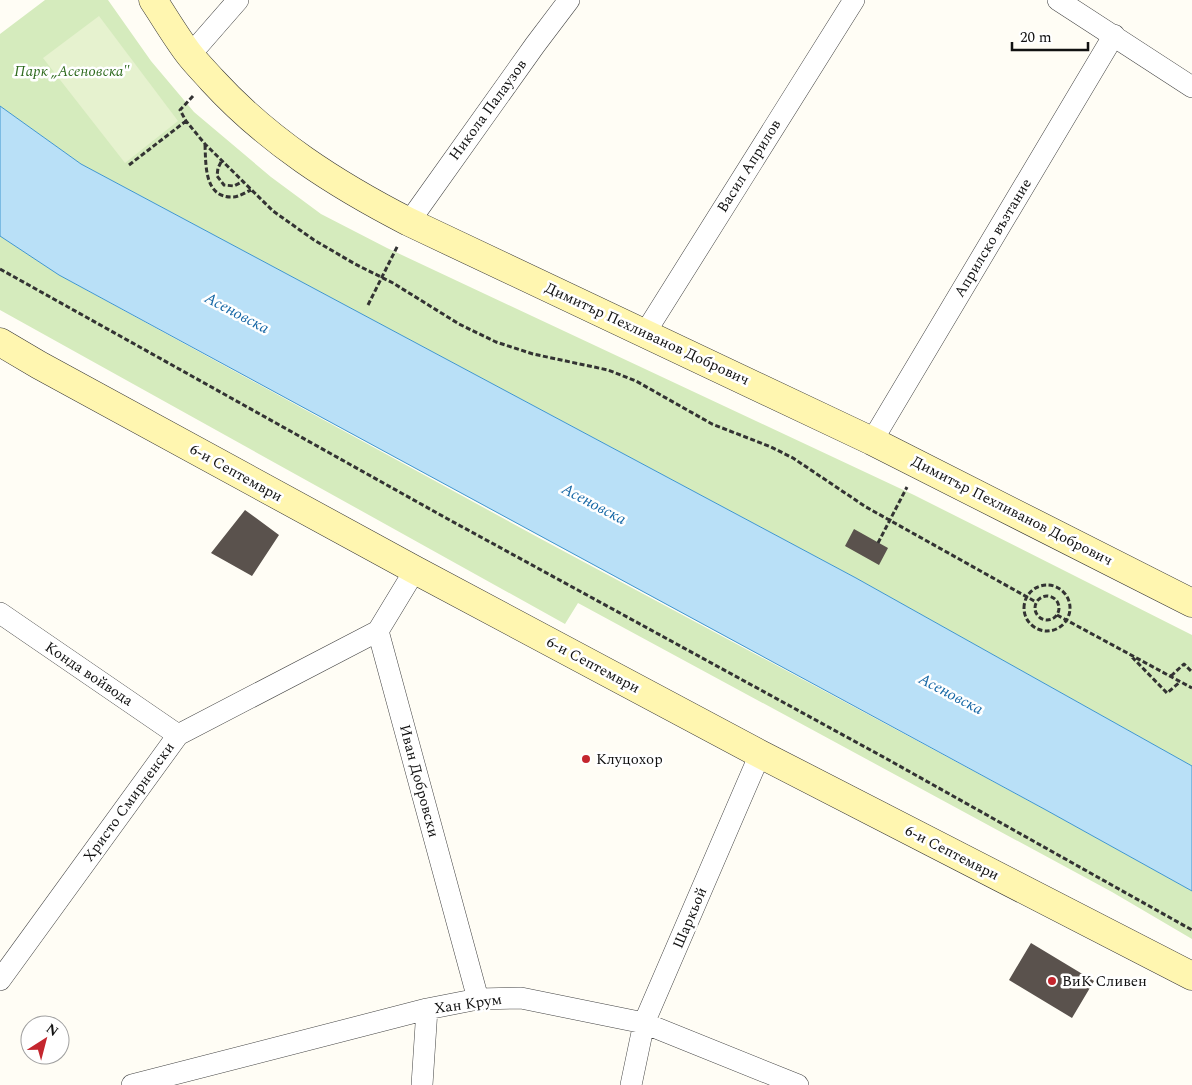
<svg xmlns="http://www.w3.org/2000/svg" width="1192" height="1085" font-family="Spectral,serif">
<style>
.green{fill:#d5ebbd}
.pitch{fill:#e6f2cf}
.water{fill:#b9e0f7;stroke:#3f96cf}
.building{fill:#5a524d}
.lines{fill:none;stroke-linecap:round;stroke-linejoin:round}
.minor-casing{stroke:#444;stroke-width:22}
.secondary-casing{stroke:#333;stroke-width:29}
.path{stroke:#333;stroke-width:3;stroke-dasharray:5 2.5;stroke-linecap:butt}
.minor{stroke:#fff;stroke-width:21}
.secondary{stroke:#fff6b0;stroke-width:28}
.poi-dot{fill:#c4262e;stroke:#fff;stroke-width:2}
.labels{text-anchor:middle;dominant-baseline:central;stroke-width:5;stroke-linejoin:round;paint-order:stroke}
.park-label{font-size:15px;font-style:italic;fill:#2f6b1f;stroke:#fff}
.street-label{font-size:15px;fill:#111;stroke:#fff}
.poi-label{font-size:15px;fill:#111;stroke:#fff;text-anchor:start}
.water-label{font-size:16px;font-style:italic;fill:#1768a6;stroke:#fff}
</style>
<rect width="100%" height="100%" fill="#fffdf5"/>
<path class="green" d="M45,0H108L151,61L194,112L271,177L321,214L387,248L914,495L1192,635V766L856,578L81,164L0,106V34Z
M0,236L59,275L541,539L1046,810L1192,891V939L1112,892L578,603L565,624L0,310Z"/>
<path class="pitch" d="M99,16L178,121L125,163L43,58Z"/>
<path class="water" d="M0,106L81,164L856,578L1192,766V891L1046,810L59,275L0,236Z"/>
<path class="building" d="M245,510L279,535L252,576L211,553Z
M854,529L888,548L879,565L845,546Z
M1031,943L1094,981L1072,1018L1009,980Z"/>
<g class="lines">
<g class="minor-casing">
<path id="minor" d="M1058,0L1192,87
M190,55L238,0
M409,222L535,45L569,0
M645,333L854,0
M872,441L1114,35
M415,570L378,631L478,999
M0,613L178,735
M0,980L178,735L378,631
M132,1085L427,1009L478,999L521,998L644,1023L798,1085
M422,1085L427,1009
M631,1085L644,1023L760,754"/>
</g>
<g class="secondary-casing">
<path id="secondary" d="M153,0C165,18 176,37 189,54C196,63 204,71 212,80C268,141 335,184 409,222L872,441L1192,603
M0,342L39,365L415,570L760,754L1192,976"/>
</g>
<path class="path" d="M193,96L180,110L186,121L205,144L273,211L314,240L355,264L393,283L459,324L496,342L533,354L608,370L636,381L712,424L771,447L793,458L866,507L1036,602
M205,145C206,165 204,198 233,197C239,197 246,192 251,190
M221,162L218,168L217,176L224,185L234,186L242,182
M129,165L186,121
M0,269L446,518L887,759L1192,930
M368,305L398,245
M878,543L907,487
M1024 608a23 23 0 1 1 46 0a23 23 0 1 1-46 0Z
M1035 608a12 12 0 1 1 24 0a12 12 0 1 1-24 0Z
M1057,615L1192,688
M1132,657L1167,693L1180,682
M1171,676L1184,664L1192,672"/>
<use href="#minor" class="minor"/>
<use href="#secondary" class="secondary"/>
</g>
<g class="poi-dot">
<circle cx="586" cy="759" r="5"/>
<circle cx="1052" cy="981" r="5"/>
</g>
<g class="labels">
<g class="park-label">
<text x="72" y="71">Парк „Асеновска"</text>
</g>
<g class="street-label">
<text transform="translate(488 110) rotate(-54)">Никола Палаузов</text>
<text transform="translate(749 166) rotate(-58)">Васил Априлов</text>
<text transform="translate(993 238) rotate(-59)">Априлско възтание</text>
<text transform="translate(647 334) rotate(25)">Димитър Пехливанов Добрович</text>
<text transform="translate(236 473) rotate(29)">6-и Септември</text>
<text transform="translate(1012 511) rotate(27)">Димитър Пехливанов Добрович</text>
<text transform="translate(593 665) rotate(28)">6-и Септември</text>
<text transform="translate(89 674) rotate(34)">Конда войвода</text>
<text transform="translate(419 781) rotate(75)">Иван Добровски</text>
<text transform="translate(129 802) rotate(-54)">Христо Смирненски</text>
<text transform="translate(952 853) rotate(27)">6-и Септември</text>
<text transform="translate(690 918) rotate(-67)">Шаркьой</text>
<text transform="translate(468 1004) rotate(-8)">Хан Крум</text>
</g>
<g class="poi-label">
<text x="596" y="759">Клуцохор</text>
<text x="1062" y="981">ВиК Сливен</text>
</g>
<g class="water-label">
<text transform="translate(237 313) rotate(28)">Асеновска</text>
<text transform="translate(594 504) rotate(28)">Асеновска</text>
<text transform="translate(951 694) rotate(28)">Асеновска</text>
</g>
</g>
<g transform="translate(45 1040) rotate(36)"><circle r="24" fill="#ffffff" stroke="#a0a0a0"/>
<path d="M0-4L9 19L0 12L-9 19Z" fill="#c4262e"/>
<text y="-8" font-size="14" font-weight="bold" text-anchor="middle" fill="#111111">N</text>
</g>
<path d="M1012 42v8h76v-8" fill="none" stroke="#111111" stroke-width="2.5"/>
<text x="1020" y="42" font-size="15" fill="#111111" stroke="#ffffff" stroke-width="4" paint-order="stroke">20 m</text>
</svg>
